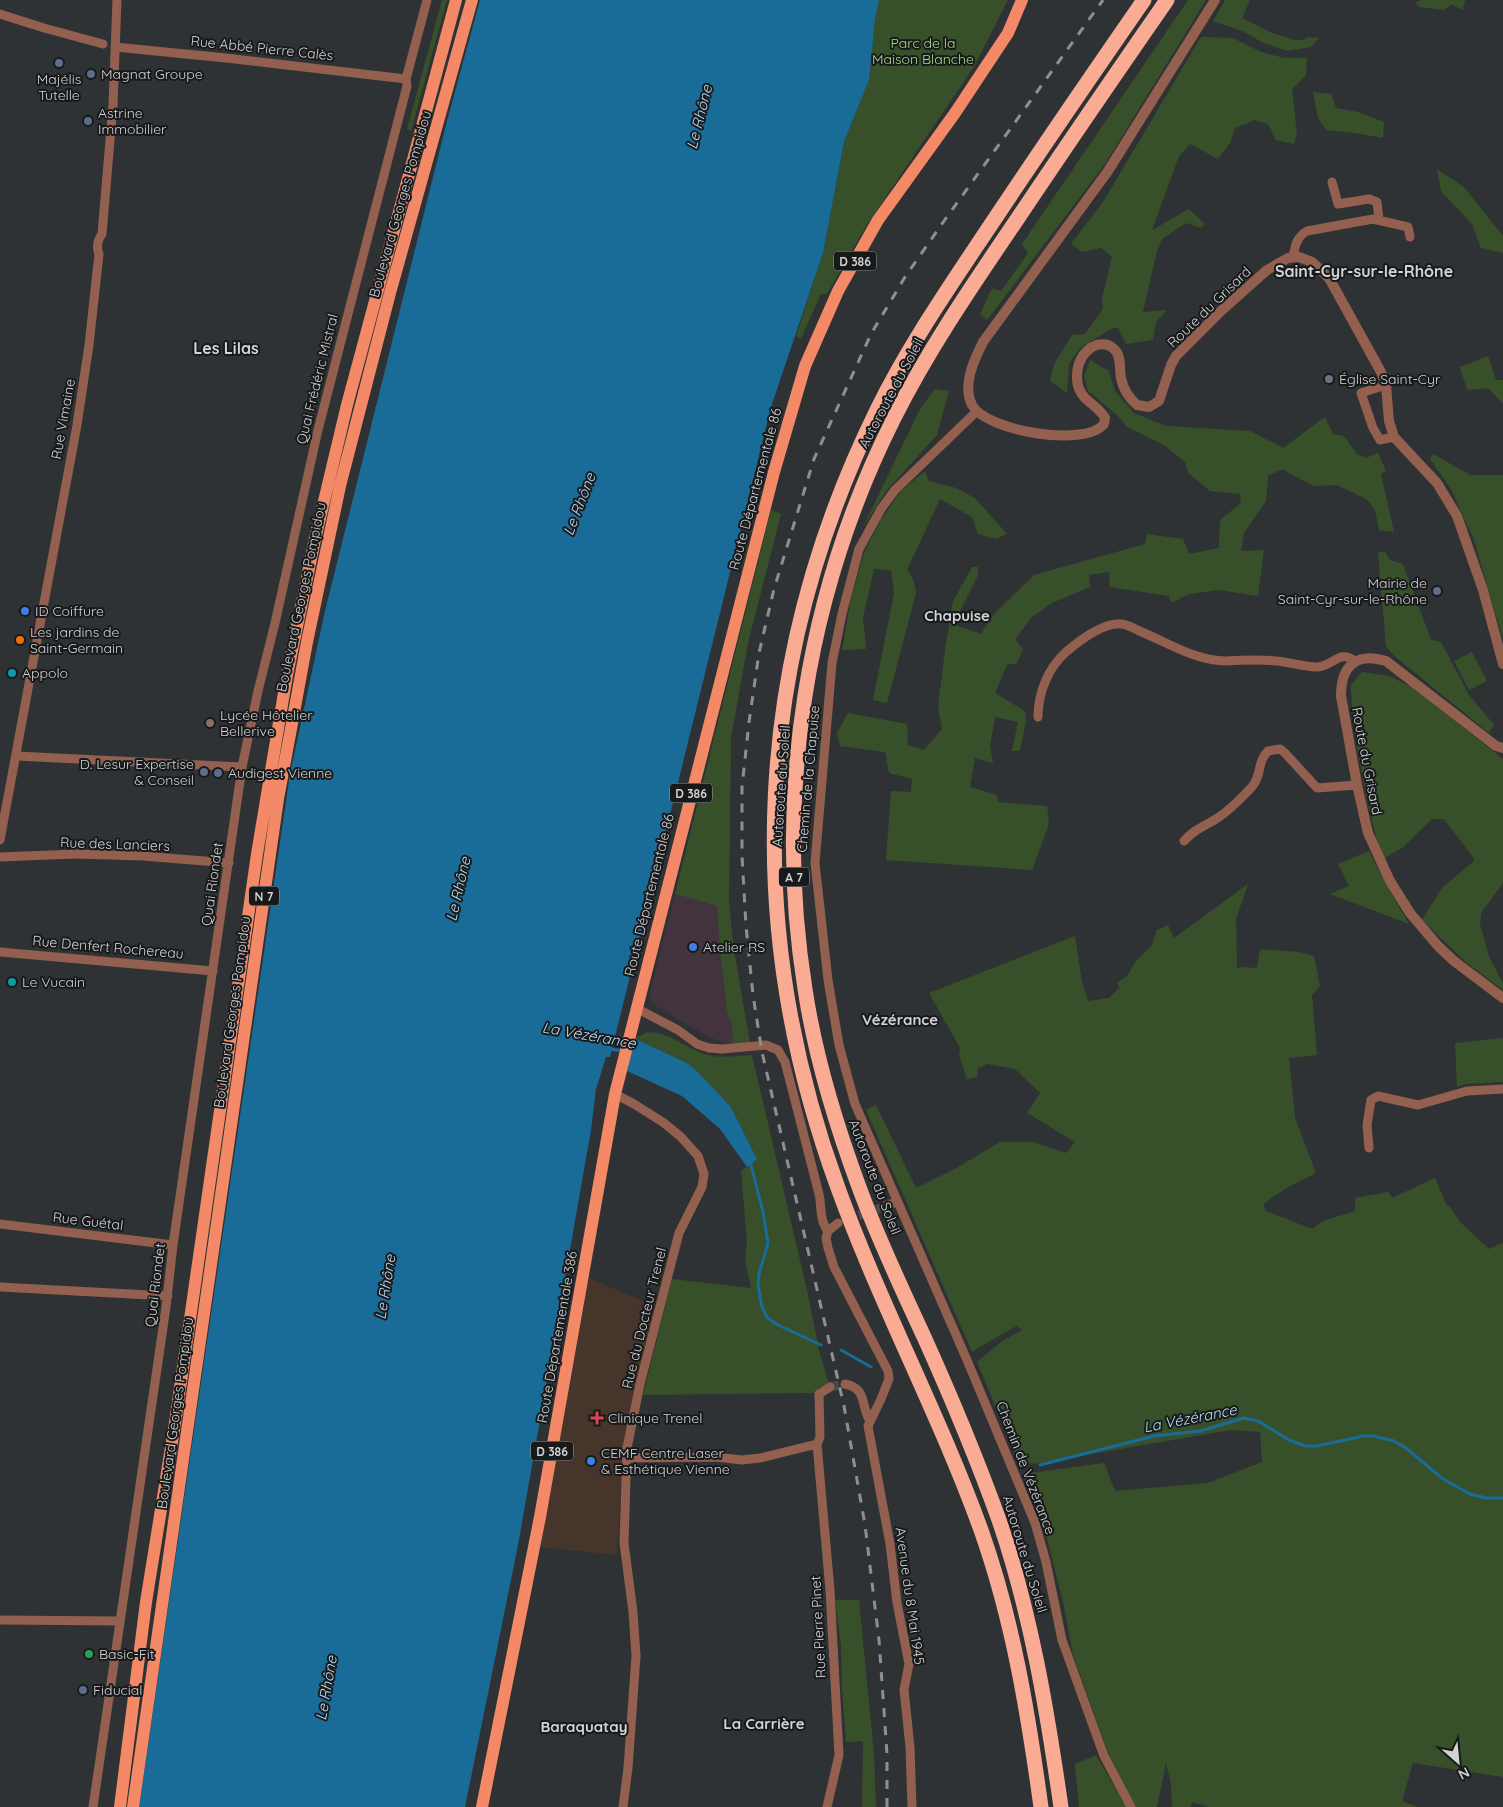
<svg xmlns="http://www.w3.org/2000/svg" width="1503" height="1807" font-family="Quicksand,sans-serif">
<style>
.industrial{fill:#43333f}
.medical{fill:#46352b}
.green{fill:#38502a}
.water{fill:#1a6c98}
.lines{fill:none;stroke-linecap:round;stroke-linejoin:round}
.stream{stroke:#1a6c98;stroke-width:3}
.minor-tunnel{stroke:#474a4c;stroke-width:9;stroke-dasharray:9 4.5;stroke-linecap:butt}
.minor{stroke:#935f4e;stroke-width:9}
.tertiary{stroke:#935f4e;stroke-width:10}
.primary{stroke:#f38966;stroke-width:12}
.motorway{stroke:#f9ac93;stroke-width:15}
.rail{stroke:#8d9092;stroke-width:3;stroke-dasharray:9 9;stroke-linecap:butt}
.service-dot{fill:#5c6f8a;stroke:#18191b;stroke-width:2}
.worship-dot{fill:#6b7280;stroke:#18191b;stroke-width:2}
.shop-dot{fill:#3f7fe0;stroke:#18191b;stroke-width:2}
.food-dot{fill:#e8710a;stroke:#18191b;stroke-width:2}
.culture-dot{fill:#0f9aa8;stroke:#18191b;stroke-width:2}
.education-dot{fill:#8d6e63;stroke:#18191b;stroke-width:2}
.health-dot{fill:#e0444e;stroke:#18191b;stroke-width:2}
.leisure-dot{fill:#2e9e5b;stroke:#18191b;stroke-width:2}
.labels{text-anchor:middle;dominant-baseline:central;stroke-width:4;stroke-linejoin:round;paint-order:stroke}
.shield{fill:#18191b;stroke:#9a9b9d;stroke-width:1}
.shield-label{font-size:12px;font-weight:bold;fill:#d1d3d5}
.park-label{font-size:14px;fill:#a5dd83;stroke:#18191b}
.street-label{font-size:14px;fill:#d1d3d5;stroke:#18191b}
.poi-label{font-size:14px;fill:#d1d3d5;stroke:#18191b;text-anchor:start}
.water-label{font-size:15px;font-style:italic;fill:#b9def8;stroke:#18191b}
.neighbourhood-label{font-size:15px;font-weight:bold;fill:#d1d3d5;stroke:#18191b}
.quarter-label{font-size:16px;font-weight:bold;fill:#d1d3d5;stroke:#18191b}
</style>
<rect width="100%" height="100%" fill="#2f3234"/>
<path class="industrial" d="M675,894L717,906L719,941L727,1012L732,1025L733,1044L720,1042L702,1033L659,1008L653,1003L649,996Z"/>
<path class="medical" d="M589,1278L657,1307L623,1449L617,1555L540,1547Z"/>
<path class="green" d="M442,0H447L411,131L407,129Z
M879,0H1008L975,65L865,228L827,294H821L801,339L796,336L823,253L844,142L869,80L875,20Z
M1188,0H1206L1105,164L987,320L980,314L992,288L1001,291L1028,253L1022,244Z
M1225,0H1250L1242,18L1270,32L1294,40H1302L1308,37L1319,38L1311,47L1287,51L1264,43L1242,31L1213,21Z
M1421,0H1465L1463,10L1451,4L1444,10L1420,7L1415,3Z
M1201,37L1233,38L1261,52L1284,58H1307L1306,75L1292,89L1297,135L1294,144L1276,140L1268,124L1255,120L1235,128L1230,143L1218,159L1190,144L1179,156L1152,230L1189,209L1205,224L1201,228L1186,223L1162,239L1157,251L1143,312L1167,310L1156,322L1153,340L1126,344L1118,328H1113L1081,347L1069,364L1067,393L1050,381L1054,364L1072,335L1085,334L1103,309L1102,298L1112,257L1101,248L1082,252L1071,244L1103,202Z
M1313,92L1331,94L1336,108L1358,112L1384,122L1383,138L1355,133L1326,130L1318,118Z
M1437,169L1464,187L1503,236V253L1481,248L1472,224L1441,191Z
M1488,356L1496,380H1503V404L1488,388L1467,390L1460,367Z
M1090,360L1109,371L1115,391L1134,413L1166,426L1250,431L1283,448L1325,417L1333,434L1344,436L1357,454L1366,458L1378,453L1386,471L1381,474L1394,532L1379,530L1375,510L1368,500L1337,485L1313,486L1282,469L1268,476L1266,501L1244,533L1241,551L1264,550L1258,596L1218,590L1189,594L1171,603L1169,596L1110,587L1109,572L1089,575L1090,587L1052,603L1032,617L1015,639L1023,649L1017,663L1007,665L995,693L1025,711L1026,720L1020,751H1012L1018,722L995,717L990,746L993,763L975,758L970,787L997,795L998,802L1047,806L1049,824L1032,870L886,860L891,791L911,792L912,779L889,773L885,752L840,746L837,733L848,713L907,724L908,745L924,750L942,729L938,706L945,650L953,601L972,567H978V575L954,623L958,626L981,634L993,615L1034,575L1145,544L1147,534L1183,539L1189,554L1219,548L1220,520L1241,503L1240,494L1210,491L1188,473L1185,462L1164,445L1127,427L1118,416L1088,391L1084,376Z
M935,389L949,391L937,435L887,490L863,527L920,409Z
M1433,454L1470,475H1503V640L1474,540L1451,489L1430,459Z
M925,471L929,481L956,488L975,498L1007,534L996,539L978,534L972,517L940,499L907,570L914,581L916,593L887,703L873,700L894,593L891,570L874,569L863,617L866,649L842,650L851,599L864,553L880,521L901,491Z
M771,510L781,514L748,643L731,738L729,903L734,950L750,1043L733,1044L732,1025L727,1012L719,941L717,906L675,894Z
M1378,552H1385L1390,560L1403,564L1431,640L1441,642L1469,695L1494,725L1489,733L1392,654L1386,646Z
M1472,652L1487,681L1469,690L1454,661Z
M1362,672L1390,676L1413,688L1503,759V883L1481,913L1480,924L1489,956L1503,984V990L1467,963L1422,920L1442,888L1475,860L1444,819H1432L1402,848L1383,859C1372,826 1365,792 1359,757C1355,733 1351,710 1351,685Z
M1369,851L1391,893L1409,924L1330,894L1349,886L1338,864Z
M1248,884L1236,919L1237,969L1241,967L1257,968L1260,949L1299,952L1314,956L1320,986L1312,995L1317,1055L1289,1058L1295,1118L1316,1173L1288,1187L1263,1204L1266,1211L1312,1229L1323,1221L1355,1211V1198L1388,1192L1392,1198L1435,1178L1447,1206L1450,1207L1460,1222L1489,1249L1503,1243V1777L1413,1763L1402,1801L1418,1807H1208L1193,1802L1190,1807H1172L1171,1784L1166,1763L1157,1807H1135L1110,1758L1073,1655L1064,1606L1038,1503L1022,1474L1104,1463L1115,1491L1208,1483L1262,1462L1260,1432L1231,1430L1033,1464L1018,1460L977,1362L1001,1342L1022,1330L1017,1326C1001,1334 987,1343 972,1352L866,1110L876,1105L916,1188L953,1170L1000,1142H1033L1066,1153L1075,1142L1027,1113L1040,1093L1015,1069L988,1064L978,1068L977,1077L967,1079L959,1055L960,1048L929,993L1075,936L1082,982L1088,1001L1109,998L1119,988L1117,983L1127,976L1136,961L1152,945L1157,930L1168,925L1174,938Z
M648,1032C669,1032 684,1047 704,1054C718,1059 737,1056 752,1055L807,1290L819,1350L829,1384L820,1387L815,1393L643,1395L672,1279L751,1288L745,1259L747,1242L741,1171L757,1159L731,1107L696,1070L687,1063L635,1038Z
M1503,1038V1082L1465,1084L1457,1087L1455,1043Z
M835,1600H859L874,1754L876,1807H862L863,1741L846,1742L842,1689L841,1646Z
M1096,1755L1126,1807H1079L1075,1764Z"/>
<path class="water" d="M480,0H879L875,20L869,80L844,142L823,253L771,407L610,1057H606L596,1089L591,1130L518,1545L465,1807H139L290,774L325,611L447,121Z
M634,1038L687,1063L696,1070L731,1107L757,1159L747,1167L720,1129L682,1096L627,1071Z"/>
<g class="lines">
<path class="stream" d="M610,1049L624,1051
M750,1161L763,1212L768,1243L759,1274L758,1285L762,1307L767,1317L776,1324L821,1345
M841,1350L871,1367
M1040,1465L1154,1436L1200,1431L1244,1418L1258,1421L1289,1440L1305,1446H1317L1363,1436H1373L1394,1441L1406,1448L1443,1479L1470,1494L1486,1498H1503"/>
<path class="minor-tunnel" d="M846,1220L883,1207
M830,1387L845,1384"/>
<path class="minor" d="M0,14L44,28L103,44
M115,47L226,58L406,79
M1332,182L1338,204L1369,199L1377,202L1379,219
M1293,257C1295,245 1297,237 1307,231L1373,219L1408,227L1410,237
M1386,385L1361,393L1373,428L1380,440L1394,437
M977,411L895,490L881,509L859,549L842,614L832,663L815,863L828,980L839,1045L855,1104L967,1360L1035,1523L1046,1562L1062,1640L1104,1756L1131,1807
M1038,717C1038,693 1048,668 1066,652C1079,641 1104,622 1122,624C1129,625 1137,630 1144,633C1170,644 1197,661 1226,661C1242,660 1260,659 1276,661C1290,662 1303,667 1317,667C1334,666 1339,649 1355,661
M16,756L242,767
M0,840L77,425L89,345L99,254C96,247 97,241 102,234L113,105L117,0
M1184,841C1195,828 1206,826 1219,817C1231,809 1241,798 1251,788C1263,775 1256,763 1268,751L1280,749L1285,753L1317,788L1357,785
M0,857L76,854L143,856L229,863
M0,952L213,971
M636,1008L678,1030L697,1044L709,1048L722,1049L766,1045L778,1050L785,1062L819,1194C822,1207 819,1220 828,1231
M615,1094L634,1104L664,1123L681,1137L698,1156L704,1174L702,1187L679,1233L640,1384L627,1448L624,1543L633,1612L636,1656L628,1768L623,1807
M1369,1148L1367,1125L1371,1100L1378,1096L1418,1105L1467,1091L1503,1089
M883,1207L896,1202
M838,1223L828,1231L826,1238L828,1248L834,1267L888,1371L889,1379L881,1399L868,1426L890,1544L897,1603L909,1664L904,1690L910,1747L912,1807
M0,1224L173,1245
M0,1287L168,1296
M845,1384C868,1389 860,1405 870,1421
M817,1444L830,1590L839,1755L827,1807
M628,1458L716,1457L742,1460L760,1458L817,1444L820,1437L819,1394L830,1387
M0,1620L120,1621
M93,1807L166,1307L173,1245L242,767L258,691L275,623L318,430L407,86L406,79L427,0"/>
<path class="tertiary" d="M1215,0L1108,171L983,342C974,360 962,385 972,405C986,431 1085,448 1104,424L1105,418C1100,409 1092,405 1085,398C1072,384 1075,358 1092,347C1099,343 1108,343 1114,349C1122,356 1119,369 1121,378C1123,389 1129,398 1137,405L1149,407L1159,401L1171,365L1176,356L1221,311L1267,270L1288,258L1299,257L1312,262L1329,278L1381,372L1386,385L1389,421L1394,437L1437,483L1457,516L1483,590L1503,664
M1503,748L1496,746L1386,661C1356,652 1341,666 1341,696L1357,785L1368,833L1390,881L1410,913L1438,946L1454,961L1503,998"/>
<path class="primary" d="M120,1807L146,1602L175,1423L257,854L287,675L315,539L347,405L456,0
M133,1807L278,799L307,642L340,486L390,293L472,0
M482,1807L540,1517L615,1094L774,472L805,366L838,291L878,220L955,113L1008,33L1022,0"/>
<path class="motorway" d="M1041,1807C1028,1713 1013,1620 981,1530C939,1414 880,1304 838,1188C742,926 754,660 877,410C909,345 950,286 990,226C1040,151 1092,75 1144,0
M1061,1807C1047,1710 1031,1613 999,1520C977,1459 952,1399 925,1339C902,1289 878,1239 859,1187C835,1122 815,1056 805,989C774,795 806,593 894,418C929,348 974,283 1018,218C1067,145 1117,72 1167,0"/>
<path class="rail" d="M887,1807V1754L879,1640L865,1525L844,1406L762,1052L753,995L746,926L742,856V787L749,722L759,653L774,589L814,459L871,334L905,277L944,221L1103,0"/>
</g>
<g class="service-dot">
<circle cx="59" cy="63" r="5"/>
<circle cx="91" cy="74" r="5"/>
<circle cx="88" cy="121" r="5"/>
<circle cx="1437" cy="591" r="5"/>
<circle cx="204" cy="772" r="5"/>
<circle cx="218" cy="773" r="5"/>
<circle cx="83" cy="1690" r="5"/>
</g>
<circle class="worship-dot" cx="1329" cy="379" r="5"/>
<g class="shop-dot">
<circle cx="25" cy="611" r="5"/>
<circle cx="693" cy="947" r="5"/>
<circle cx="591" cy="1461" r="5"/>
</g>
<circle class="food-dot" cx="20" cy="640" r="5"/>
<g class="culture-dot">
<circle cx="12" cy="673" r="5"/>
<circle cx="12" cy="982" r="5"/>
</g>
<circle class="education-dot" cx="210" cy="723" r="5"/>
<path class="health-dot" d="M594.5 1410.5h5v5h5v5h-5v5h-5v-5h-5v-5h5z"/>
<circle class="leisure-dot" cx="89" cy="1654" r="5"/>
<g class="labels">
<g class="shield">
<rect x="834" y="251.5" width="42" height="19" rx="4"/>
<rect x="670" y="783.5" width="42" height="19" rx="4"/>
<rect x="779" y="867.5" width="30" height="19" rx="4"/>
<rect x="249" y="886.5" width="30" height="19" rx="4"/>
<rect x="531" y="1441.5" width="42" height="19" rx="4"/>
</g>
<g class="shield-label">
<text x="855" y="261">D 386</text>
<text x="691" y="793">D 386</text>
<text x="794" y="877">A 7</text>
<text x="264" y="896">N 7</text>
<text x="552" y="1451">D 386</text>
</g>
<g class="park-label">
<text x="923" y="43">Parc de la<tspan x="923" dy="16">Maison Blanche</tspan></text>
</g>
<g class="street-label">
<text transform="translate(262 48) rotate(6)">Rue Abbé Pierre Calès</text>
<text transform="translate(400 204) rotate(-74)">Boulevard Georges Pompidou</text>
<text transform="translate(1209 307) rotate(-44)">Route du Grisard</text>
<text transform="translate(317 379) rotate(-76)">Quai Frédéric Mistral</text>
<text transform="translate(891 393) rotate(-62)">Autoroute du Soleil</text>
<text transform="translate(63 419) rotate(-80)">Rue Vimaine</text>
<text transform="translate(755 489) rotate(-75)">Route Départementale 86</text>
<text transform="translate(301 597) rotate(-78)">Boulevard Georges Pompidou</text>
<text transform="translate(1367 761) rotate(79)">Route du Grisard</text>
<text transform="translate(808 779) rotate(-85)">Chemin de la Chapuise</text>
<text transform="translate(781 786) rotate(-86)">Autoroute du Soleil</text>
<text transform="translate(115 844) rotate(2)">Rue des Lanciers</text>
<text transform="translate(212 884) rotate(-82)">Quai Riondet</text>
<text transform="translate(649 895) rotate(-76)">Route Départementale 86</text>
<text transform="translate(108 947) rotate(5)">Rue Denfert Rochereau</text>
<text transform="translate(232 1012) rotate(-82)">Boulevard Georges Pompidou</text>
<text transform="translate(875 1177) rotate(69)">Autoroute du Soleil</text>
<text transform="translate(88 1221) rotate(7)">Rue Guétal</text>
<text transform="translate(155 1285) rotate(-83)">Quai Riondet</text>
<text transform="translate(644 1318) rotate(-76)">Rue du Docteur Trenel</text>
<text transform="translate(557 1337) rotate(-80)">Route Départementale 386</text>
<text transform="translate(175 1413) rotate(-82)">Boulevard Georges Pompidou</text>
<text transform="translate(1026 1468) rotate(69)">Chemin de Vézérance</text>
<text transform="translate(1025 1554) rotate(73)">Autoroute du Soleil</text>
<text transform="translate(910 1596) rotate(82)">Avenue du 8 Mai 1945</text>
<text transform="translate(818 1627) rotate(-93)">Rue Pierre Pinet</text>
</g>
<g class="poi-label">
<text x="101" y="74">Magnat Groupe</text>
<text x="59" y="79" text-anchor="middle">Majélis<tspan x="59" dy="16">Tutelle</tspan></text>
<text x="98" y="113">Astrine<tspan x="98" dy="16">Immobilier</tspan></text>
<text x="1339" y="379">Église Saint-Cyr</text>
<text x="1427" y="583" text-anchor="end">Mairie de<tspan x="1427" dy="16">Saint-Cyr-sur-le-Rhône</tspan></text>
<text x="35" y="611">ID Coiffure</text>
<text x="30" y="632">Les jardins de<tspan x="30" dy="16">Saint-Germain</tspan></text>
<text x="22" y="673">Appolo</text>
<text x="220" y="715">Lycée Hôtelier<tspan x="220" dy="16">Bellerive</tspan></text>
<text x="194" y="764" text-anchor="end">D. Lesur Expertise<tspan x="194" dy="16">&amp; Conseil</tspan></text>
<text x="228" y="773">Audigest Vienne</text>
<text x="703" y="947">Atelier RS</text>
<text x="22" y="982">Le Vucain</text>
<text x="608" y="1418">Clinique Trenel</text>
<text x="601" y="1453">CEMF Centre Laser<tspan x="601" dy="16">&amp; Esthétique Vienne</tspan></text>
<text x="99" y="1654">Basic-Fit</text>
<text x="93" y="1690">Fiducial</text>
</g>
<g class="water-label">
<text transform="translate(699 117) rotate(-76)">Le Rhône</text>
<text transform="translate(579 504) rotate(-69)">Le Rhône</text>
<text transform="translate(458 889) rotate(-77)">Le Rhône</text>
<text transform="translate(589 1035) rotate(10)">La Vézérance</text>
<text transform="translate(385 1287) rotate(-81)">Le Rhône</text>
<text transform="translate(1190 1418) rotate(-11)">La Vézérance</text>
<text transform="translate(326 1688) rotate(-80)">Le Rhône</text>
</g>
<g class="neighbourhood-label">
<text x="957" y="615">Chapuise</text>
<text x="900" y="1019">Vézérance</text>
<text x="764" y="1723">La Carrière</text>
<text x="584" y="1726">Baraquatay</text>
</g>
<g class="quarter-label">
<text x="1364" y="271">Saint-Cyr-sur-le-Rhône</text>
<text x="226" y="348">Les Lilas</text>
</g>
</g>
<g transform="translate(1458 1762) rotate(153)" stroke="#18191b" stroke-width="4" paint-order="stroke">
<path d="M0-4L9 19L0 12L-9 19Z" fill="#d1d3d5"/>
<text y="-8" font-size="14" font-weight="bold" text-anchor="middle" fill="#d1d3d5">N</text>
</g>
</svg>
